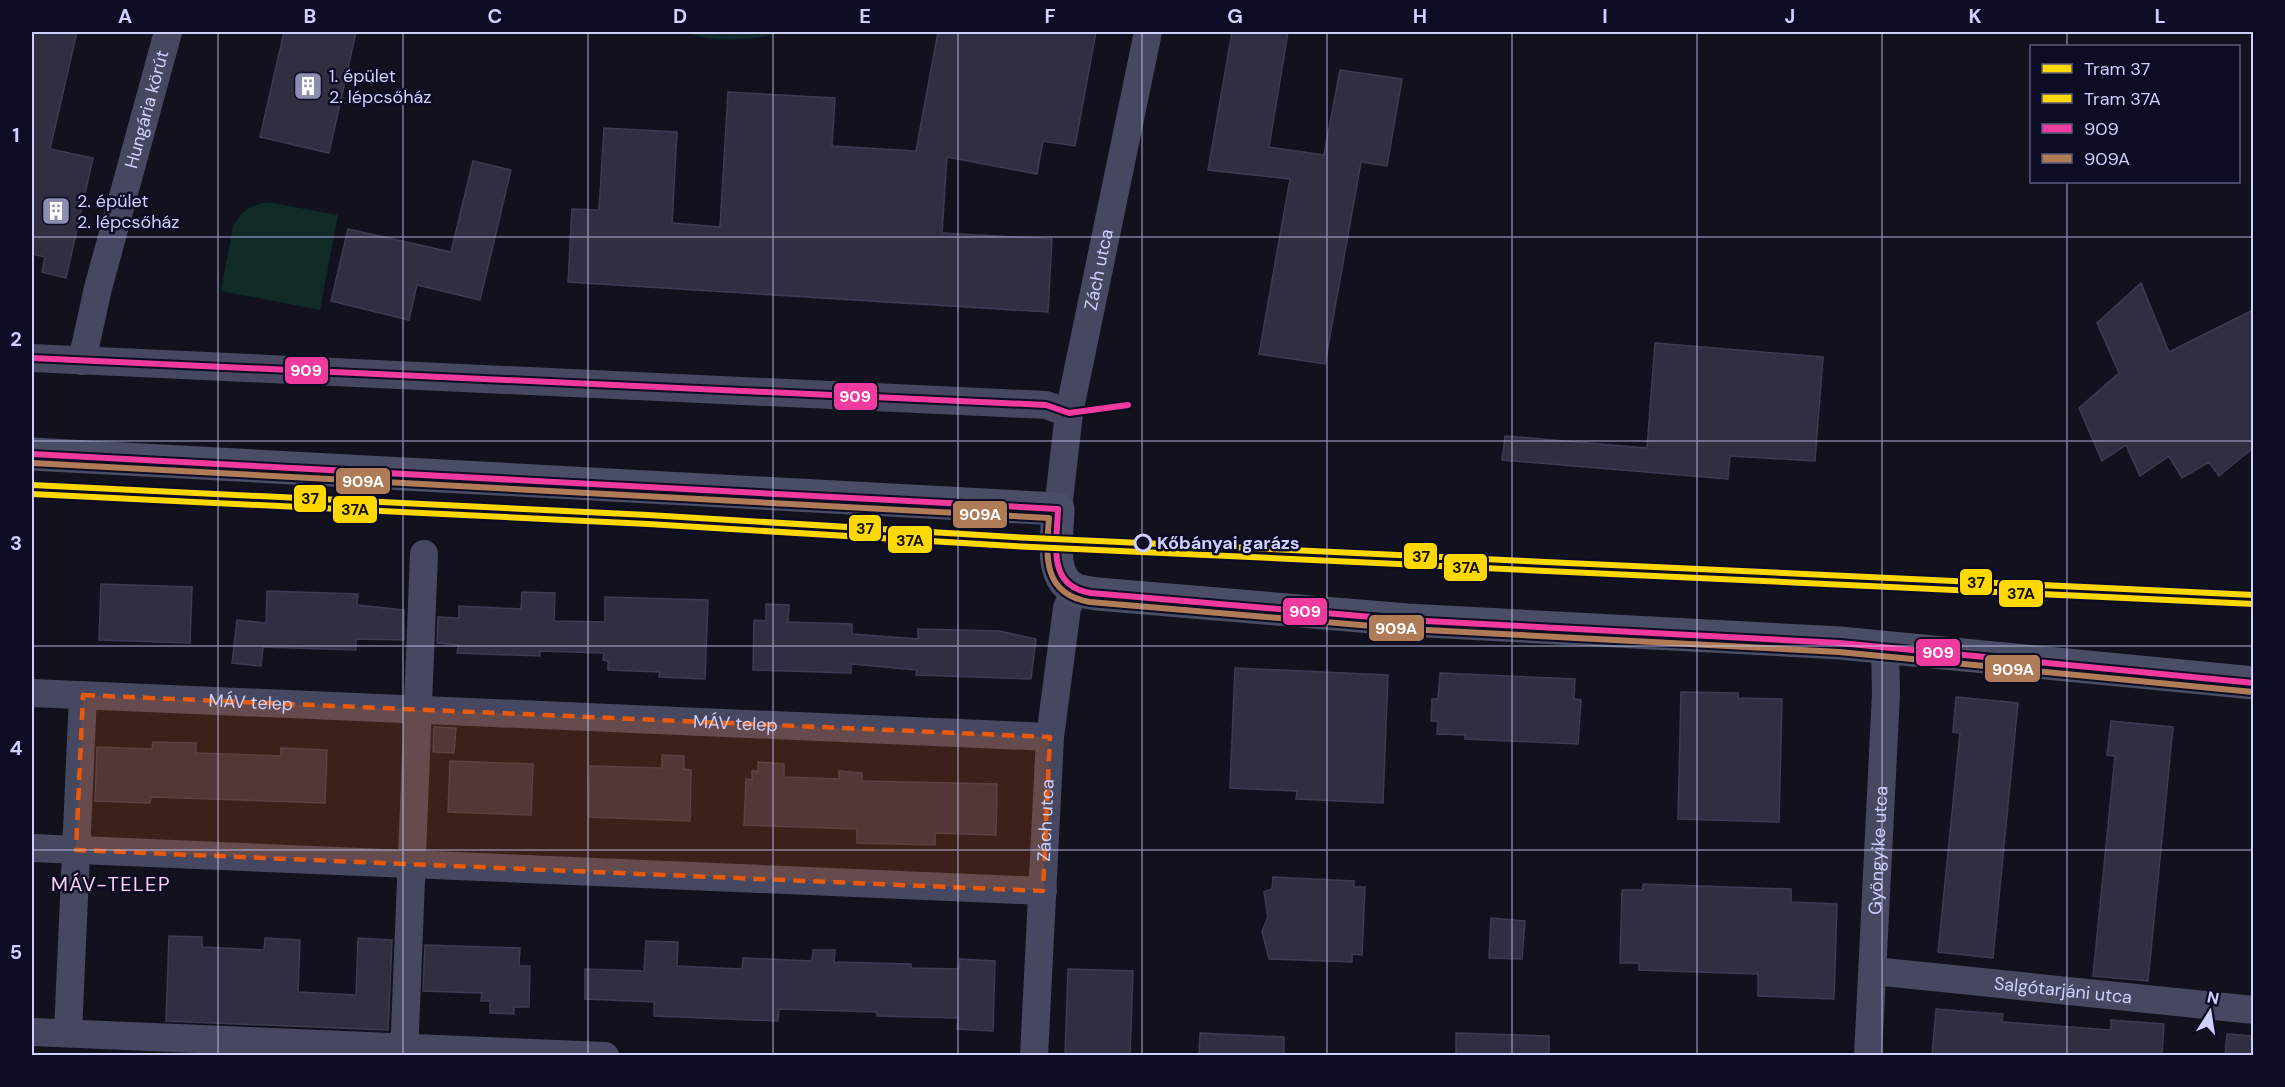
<svg xmlns="http://www.w3.org/2000/svg" width="2285" height="1087" font-family="'DM Sans',sans-serif">
<style>
.green{fill:#0f2a27}
.building{fill:#2f2f41;stroke:#3b3c53;stroke-width:1.5}
.lines{fill:none;stroke-linecap:round;stroke-linejoin:round}
.street{stroke:#454860;stroke-width:28}
.secondary{stroke:#494d65;stroke-width:33}
.bus-1-casing{stroke:#0c0c24;stroke-width:10}
.bus-2-casing{stroke:#0c0c24;stroke-width:10}
.bus-1{stroke:#f13a9d;stroke-width:6}
.bus-2{stroke:#b07c57;stroke-width:6}
.tram-1-casing{stroke:#0c0c24;stroke-width:10}
.tram-2-casing{stroke:#0c0c24;stroke-width:10}
.tram-1{stroke:#ffd800;stroke-width:6}
.tram-2{stroke:#ffd800;stroke-width:6}
.marked{fill:#e8590c;fill-opacity:0.2;stroke:#e8590c;stroke-width:4.5;stroke-dasharray:12 8;stroke-linejoin:round}
.grid{fill:none;stroke:#ced1ff;stroke-width:1.5;stroke-opacity:0.55}
.stop-dot{fill:#0c0c24;stroke:#ced1ff;stroke-width:3}
.labels{text-anchor:middle;dominant-baseline:central;stroke-width:5;stroke-linejoin:round;paint-order:stroke}
.poi-label{font-size:18px;fill:#ced1ff;stroke:#0c0c24;text-anchor:start}
.street-label{font-size:18px;fill:#ced1ff;stroke:#0c0c24}
.stop-label{font-size:18px;font-weight:bold;fill:#ced1ff;stroke:#0c0c24;text-anchor:start}
.neighbourhood-label{font-size:20px;letter-spacing:1.5px;fill:#ffd0f6;stroke:#0c0c24}
.line-badge{stroke:#0c0c24;stroke-width:2}
.badge-label{font-size:16px;text-anchor:middle;font-weight:bold;fill:#fff}
.pale-badge-label{font-size:16px;text-anchor:middle;font-weight:bold;fill:#111}
.neatline{fill:none;stroke:#ced1ff;stroke-width:2}
.grid-label{font-size:20px;text-anchor:middle;font-weight:bold;fill:#ced1ff}
</style>
<rect width="100%" height="100%" fill="#12121e"/>
<path class="green" d="M686,32H788C756,39 717,45 686,32Z
M267,202L338,215L320,310L221,291L233,226C240,212 251,205 267,202Z"/>
<path class="building" d="M32,32H77L50,149L93,158L66,278L42,272L45,257L32,254Z
M284,32H356L329,153L260,137Z
M938,32H1096L1075,146L1043,141L1037,174L947,157L942,233L1052,239L1048,312L568,282L572,209L599,210L604,128L677,132L672,223L720,227L728,92L835,98L832,146L916,151Z
M1232,32H1288L1269,147L1324,155L1340,70L1402,79L1387,166L1361,162L1325,364L1259,354L1290,179L1208,170Z
M473,161L511,170L480,300L417,285L409,320L331,301L348,229L451,252Z
M2141,283L2169,352L2253,310V448L2219,476L2209,462L2182,478L2169,456L2140,476L2126,445L2102,461L2079,408L2119,373L2097,323Z
M1655,343L1823,357L1815,461L1730,456L1728,479L1502,460L1505,436L1647,448Z
M101,584L192,587L190,643L99,640Z
M267,591L358,594L357,605L404,610V640L356,639V650L263,647L261,666L232,663L237,620L266,623Z
M522,592L555,593L554,621L605,622V597L708,600L705,679L659,677L660,672L608,670V661L603,660L604,653L540,651V656L457,653L458,645L437,643L438,617L459,618V606L521,609Z
M766,604L789,605L788,622L852,624V634L918,639V629L999,631L1036,639L1031,679L916,675L917,670L851,664V673L753,670L754,620L766,621Z
M1235,668L1388,675L1383,803L1296,799L1297,791L1230,788Z
M1440,673L1575,679L1574,699L1581,700L1578,744L1465,739V735L1437,734L1438,721H1431L1432,699H1438Z
M1681,692L1738,693V698L1782,699L1779,822L1678,819Z
M1956,697L2018,703L1993,958L1938,952L1960,733L1953,732Z
M2111,721L2173,727L2148,981L2093,976L2115,756L2107,755Z
M434,727L456,728L454,753L433,752Z
M153,742L196,743V753L281,756V748L327,750L325,803L151,797L150,803L95,801L97,747L152,749Z
M662,755L684,756V769L691,770L690,821L589,817L590,766L662,768Z
M450,761L533,764L531,815L448,812Z
M758,762L784,764V777L839,779V771L862,773V781L997,784L996,835L935,833V845L857,843V829L744,825L746,779L752,780V771H758Z
M1273,877L1354,881V887H1365L1362,955L1352,954V962L1269,959L1262,931L1268,917L1264,892L1272,889Z
M1643,884L1791,889V902L1837,904L1834,999L1758,996V974L1639,970V963H1620L1622,890H1642Z
M1491,918L1525,921L1522,959L1489,958Z
M169,936L202,937V947L264,950L265,938L300,940L298,992L356,995L358,938L392,940L388,1030L166,1021Z
M646,941L678,942L677,966L742,969L743,958L812,961L813,950H835L834,962L911,964V968L959,969L960,959L995,961L993,1031L957,1029L958,1018L877,1016V1012L779,1009L778,1021L654,1016V1002L585,999V969L644,971Z
M425,945L520,948L519,966H530L529,1007H514V1014L490,1013V1001H481L482,993L423,991Z
M1068,969L1133,971L1130,1056H1065Z
M1936,1009L2003,1014L2002,1022L2111,1030V1020L2164,1024L2162,1056H1932Z
M1200,1033L1284,1037V1056H1199Z
M1456,1033L1549,1036V1056H1456Z
M2227,1034L2253,1036V1056H2225Z"/>
<g class="lines">
<g class="street">
<path d="M32,358L1046,405L1069,413"/>
<path id="s1" d="M82,361L98,288L168,32"/>
<path id="s2" d="M1058,509L1069,413L1148,32"/>
<path id="s3" d="M32,693L1050,737"/>
<path d="M32,848L1043,891"/>
<path id="s4" d="M1874,971L2254,1010"/>
<path d="M32,1032L605,1056"/>
<path d="M68,1033L83,695"/>
<path d="M404,1056L424,554"/>
<path id="s5" d="M1034,1056L1050,737L1067,608L1075,590"/>
<path id="s6" d="M1868,1056L1886,693L1885,647"/>
</g>
<path class="secondary" d="M32,454L1058,509C1058,533 1048,576 1074,589C1081,592 1090,593 1097,594L1407,620L1840,643L2254,683"/>
<g class="bus-1-casing">
<path id="bus-1" d="M32,358L1046,405L1069,413L1128,405
M32,454L1058,509
M1058,509C1057,544 1046,586 1091,593L1407,620L1840,643L2254,683"/>
</g>
<g class="bus-2-casing">
<path id="bus-2" d="M32,463L1049,518C1046,556 1042,594 1090,602L1407,629L1839,652L2253,692"/>
</g>
<use href="#bus-1" class="bus-1"/>
<use href="#bus-2" class="bus-2"/>
<g class="tram-1-casing">
<path id="tram-1" d="M32,485L648,515L1013,537L2254,595"/>
</g>
<g class="tram-2-casing">
<path id="tram-2" d="M32,494L648,524L1013,546L2254,604"/>
</g>
<use href="#tram-1" class="tram-1"/>
<use href="#tram-2" class="tram-2"/>
</g>
<path class="marked" d="M83,695L1050,737L1043,891L76,850Z"/>
<path class="grid" d="M218,32V1056M403,32V1056M588,32V1056M773,32V1056M958,32V1056M1142,32V1056M1327,32V1056M1512,32V1056M1697,32V1056M1882,32V1056M2067,32V46M2067,182V1056M32,237H2254M32,441H2254M32,646H2254M32,850H2254"/>
<defs>
<g id="building-square" transform="scale(1.5)"><rect x="-9" y="-9" width="18" height="18" rx="4" fill="#8c8eb0" stroke="#0c0c24"/><path d="M-4-6H4V6H1V3H-1V6H-4ZM-2.5-4.3h1.7v1.8h-1.7ZM.8-4.3h1.7v1.8H.8ZM-2.5-1h1.7V.8h-1.7ZM.8-1h1.7V.8H.8Z" fill="#fff"/></g>
</defs>
<g fill-rule="evenodd">
<use href="#building-square" x="308" y="86"/>
<use href="#building-square" x="56" y="211"/>
</g>
<circle class="stop-dot" cx="1143" cy="543" r="8"/>
<g class="labels">
<g class="poi-label">
<text x="329" y="76">1. épület<tspan x="329" dy="21">2. lépcsőház</tspan></text>
<text x="77" y="201">2. épület<tspan x="77" dy="21">2. lépcsőház</tspan></text>
</g>
<g class="street-label">
<text stroke="none"><textPath href="#s1" startOffset="260">Hungária körút</textPath></text>
<text stroke="none"><textPath href="#s2" startOffset="243">Zách utca</textPath></text>
<text stroke="none"><textPath href="#s3" startOffset="219">MÁV telep</textPath></text>
<text stroke="none"><textPath href="#s3" startOffset="704">MÁV telep</textPath></text>
<text stroke="none"><textPath href="#s5" startOffset="236">Zách utca</textPath></text>
<text stroke="none"><textPath href="#s6" startOffset="206">Gyöngyike utca</textPath></text>
<text stroke="none"><textPath href="#s4" startOffset="190">Salgótarjáni utca</textPath></text>
</g>
<g class="stop-label">
<text x="1157" y="543">Kőbányai garázs</text>
</g>
<g class="neighbourhood-label">
<text x="111" y="884">MÁV-TELEP</text>
</g>
</g>
<g class="line-badge">
<rect x="284" y="356" width="45" height="29" rx="6" fill="#f13a9d"/>
<rect x="833" y="382" width="45" height="29" rx="6" fill="#f13a9d"/>
<rect x="335" y="467" width="56" height="28" rx="6" fill="#b07c57"/>
<rect x="293" y="484" width="34" height="29" rx="6" fill="#ffd800"/>
<rect x="332" y="495" width="46" height="29" rx="6" fill="#ffd800"/>
<rect x="952" y="500" width="56" height="29" rx="6" fill="#b07c57"/>
<rect x="848" y="514" width="34" height="28" rx="6" fill="#ffd800"/>
<rect x="887" y="525" width="46" height="29" rx="6" fill="#ffd800"/>
<rect x="1403" y="542" width="35" height="28" rx="6" fill="#ffd800"/>
<rect x="1443" y="553" width="45" height="29" rx="6" fill="#ffd800"/>
<rect x="1959" y="568" width="34" height="28" rx="6" fill="#ffd800"/>
<rect x="1998" y="579" width="46" height="29" rx="6" fill="#ffd800"/>
<rect x="1282" y="597" width="46" height="29" rx="6" fill="#f13a9d"/>
<rect x="1368" y="614" width="57" height="28" rx="6" fill="#b07c57"/>
<rect x="1915" y="638" width="46" height="29" rx="6" fill="#f13a9d"/>
<rect x="1984" y="654" width="57" height="29" rx="6" fill="#b07c57"/>
</g>
<g class="badge-label">
<text x="306" y="376">909</text>
<text x="855" y="402">909</text>
<text x="363" y="487">909A</text>
<text x="980" y="520">909A</text>
<text x="1305" y="617">909</text>
<text x="1396" y="634">909A</text>
<text x="1938" y="658">909</text>
<text x="2013" y="675">909A</text>
</g>
<g class="pale-badge-label">
<text x="310" y="504">37</text>
<text x="355" y="515">37A</text>
<text x="865" y="534">37</text>
<text x="910" y="546">37A</text>
<text x="1421" y="562">37</text>
<text x="1466" y="573">37A</text>
<text x="1976" y="588">37</text>
<text x="2021" y="599">37A</text>
</g>
<rect width="2285" height="1087" fill="none" stroke="#0c0c24" stroke-width="66"/>
<rect x="2030" y="45" width="210" height="138" fill="#0c0c24" stroke="#5a5b7c" stroke-width="1.5"/>
<rect x="2042" y="64" width="30" height="9" fill="#ffd800" stroke="#5a5b7c" stroke-width="1.5"/>
<text x="2084" y="75" font-size="18" fill="#ced1ff">Tram 37</text>
<rect x="2042" y="94" width="30" height="9" fill="#ffd800" stroke="#5a5b7c" stroke-width="1.5"/>
<text x="2084" y="105" font-size="18" fill="#ced1ff">Tram 37A</text>
<rect x="2042" y="124" width="30" height="9" fill="#f13a9d" stroke="#5a5b7c" stroke-width="1.5"/>
<text x="2084" y="135" font-size="18" fill="#ced1ff">909</text>
<rect x="2042" y="154" width="30" height="9" fill="#b07c57" stroke="#5a5b7c" stroke-width="1.5"/>
<text x="2084" y="165" font-size="18" fill="#ced1ff">909A</text>
<g transform="translate(2210 1012) rotate(12)" stroke="#0c0c24" stroke-width="4.5" paint-order="stroke">
<path d="M0-4.5L10 22L0 15L-10 22Z" fill="#ced1ff"/>
<text y="-9" font-size="16" font-weight="bold" text-anchor="middle" fill="#ced1ff">N</text>
</g>
<rect x="33" y="33" width="2219" height="1021" class="neatline"/>
<g class="grid-label">
<text x="125" y="23">A</text>
<text x="310" y="23">B</text>
<text x="495" y="23">C</text>
<text x="680" y="23">D</text>
<text x="865" y="23">E</text>
<text x="1050" y="23">F</text>
<text x="1235" y="23">G</text>
<text x="1420" y="23">H</text>
<text x="1605" y="23">I</text>
<text x="1790" y="23">J</text>
<text x="1975" y="23">K</text>
<text x="2160" y="23">L</text>
<text x="16" y="142">1</text>
<text x="16" y="346">2</text>
<text x="16" y="550">3</text>
<text x="16" y="755">4</text>
<text x="16" y="959">5</text>
</g>
</svg>
